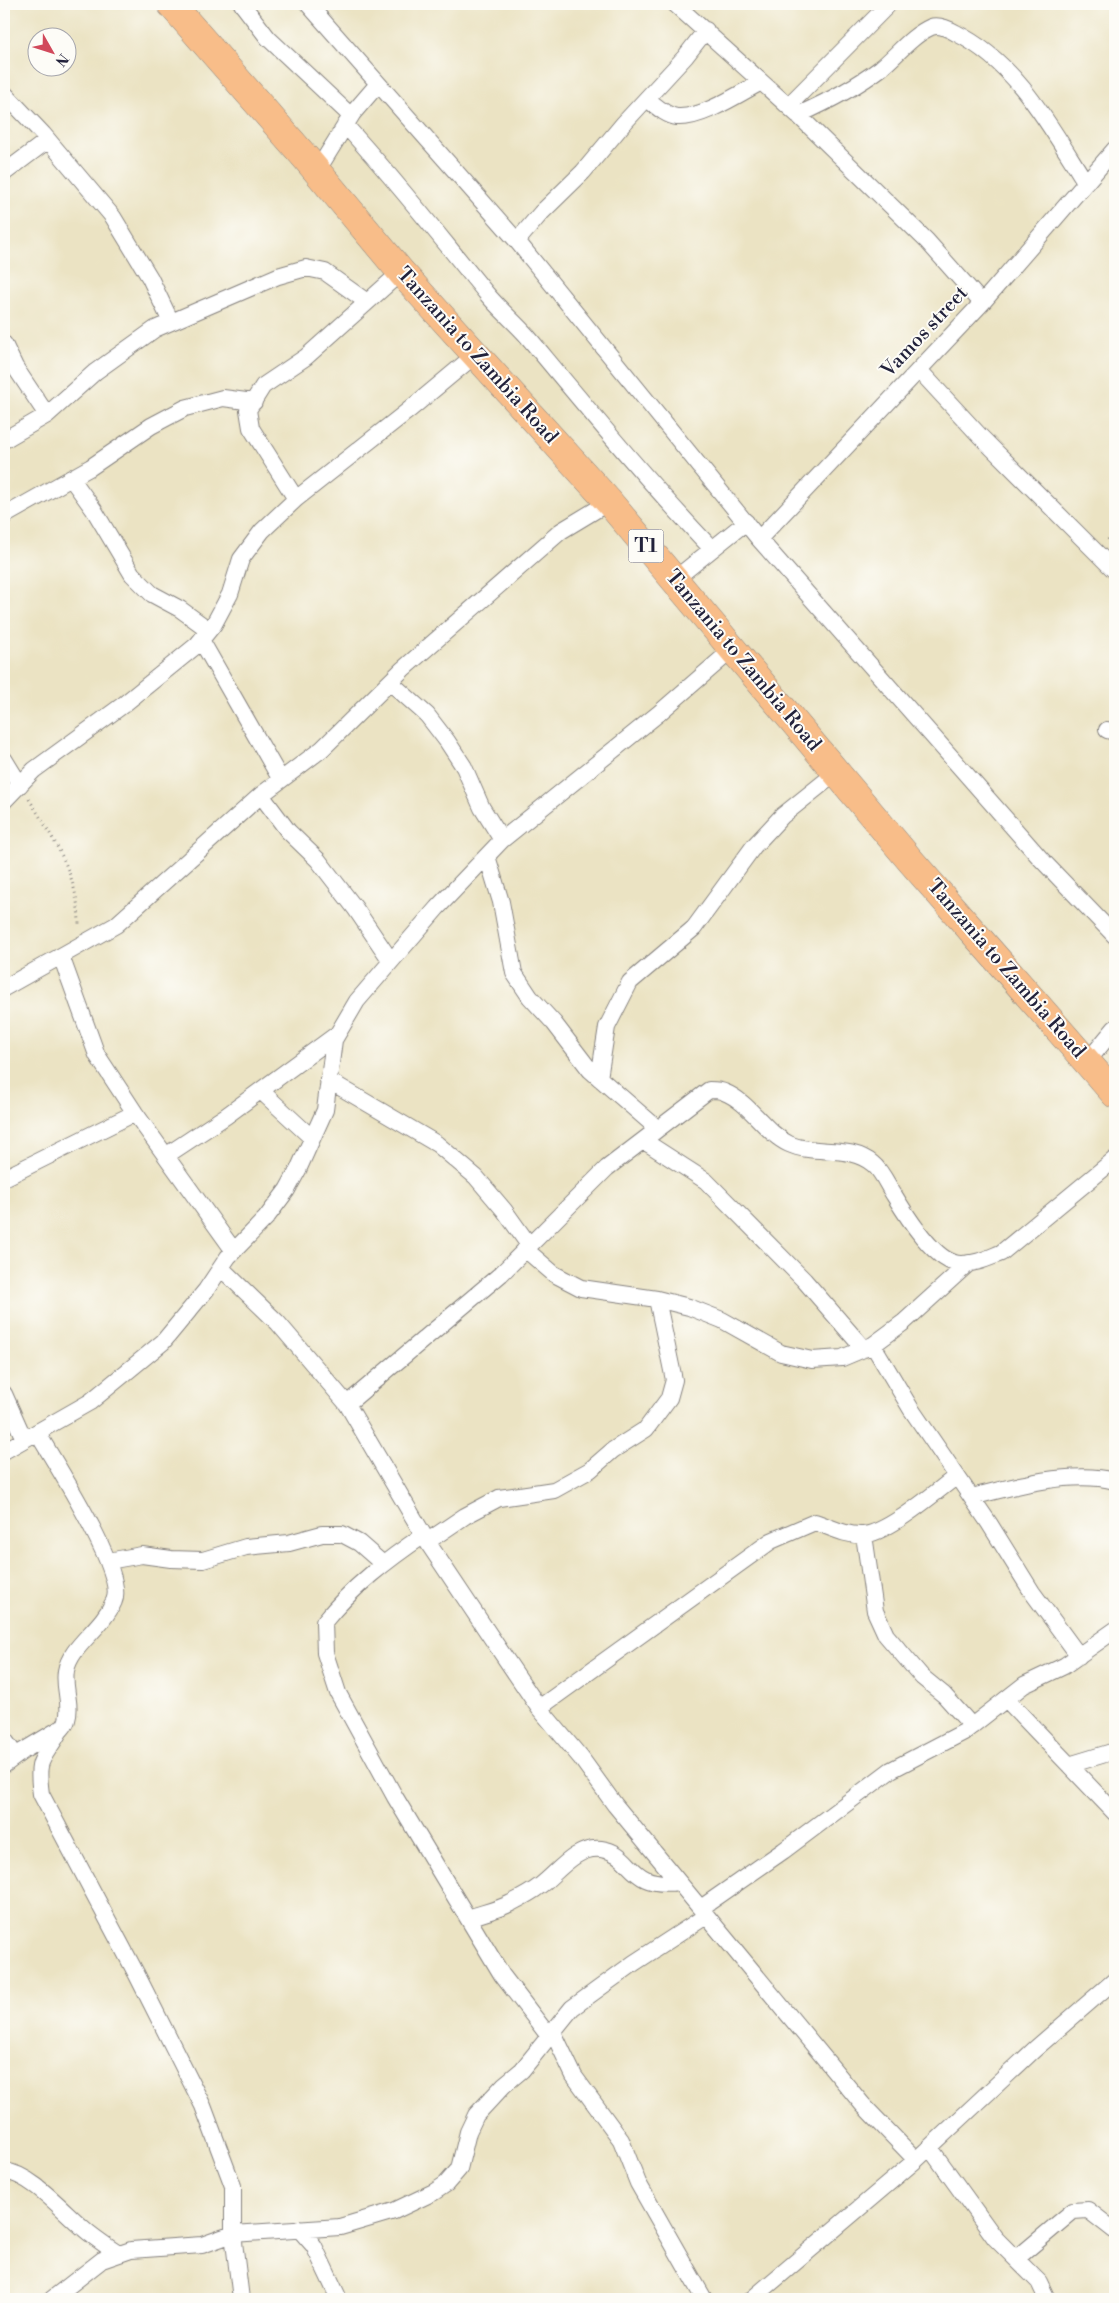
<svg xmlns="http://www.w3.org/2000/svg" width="1119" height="2303" font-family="'Libre Bodoni',serif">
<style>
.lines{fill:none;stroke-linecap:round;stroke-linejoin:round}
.minor-casing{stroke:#86827f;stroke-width:18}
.trunk-casing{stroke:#86827f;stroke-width:29}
.path{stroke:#86827f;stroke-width:3;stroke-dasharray:1 4;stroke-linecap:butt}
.minor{stroke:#fff;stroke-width:16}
.trunk{stroke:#f8bd89;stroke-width:28}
.labels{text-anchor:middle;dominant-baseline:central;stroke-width:4;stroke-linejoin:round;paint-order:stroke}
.shield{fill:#fdfcf7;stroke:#646373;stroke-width:1}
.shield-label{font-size:19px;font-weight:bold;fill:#22223b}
.street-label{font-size:20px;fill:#22223b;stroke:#fdfcf7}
</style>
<rect width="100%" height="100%" fill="#fdfcf7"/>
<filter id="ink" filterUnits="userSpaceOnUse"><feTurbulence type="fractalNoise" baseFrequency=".02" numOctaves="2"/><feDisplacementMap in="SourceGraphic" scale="10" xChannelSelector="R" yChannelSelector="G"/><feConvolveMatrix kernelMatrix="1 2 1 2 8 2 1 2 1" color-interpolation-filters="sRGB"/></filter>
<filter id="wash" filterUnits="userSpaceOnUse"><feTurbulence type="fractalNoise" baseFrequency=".0096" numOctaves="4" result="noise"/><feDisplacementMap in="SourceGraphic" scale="20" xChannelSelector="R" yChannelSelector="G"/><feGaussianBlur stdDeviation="1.12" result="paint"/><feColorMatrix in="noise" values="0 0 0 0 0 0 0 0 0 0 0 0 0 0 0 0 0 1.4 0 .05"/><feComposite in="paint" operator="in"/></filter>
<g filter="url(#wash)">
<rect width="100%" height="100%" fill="#ebe3c3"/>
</g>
<g filter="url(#ink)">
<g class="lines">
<g class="minor-casing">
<path id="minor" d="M242,4L268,38L351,116
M308,4L517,241L759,539L1040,858L1115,936
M675,4L798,115L927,241L982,303
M4,93L43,134L113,217L150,278L171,322
M647,99C655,105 666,116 677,117C701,119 739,94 761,82
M788,106L889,4
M798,115C827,102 856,87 881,68C897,55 911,36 931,27C939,24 949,29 956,33C1017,63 1051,128 1086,183
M345,125C395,179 440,237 486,293C499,309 515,322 528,337C588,409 647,481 712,549
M317,171L353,113L378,84
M4,173L48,140
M517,241L541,213L583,172L624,123L685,57L706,30
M4,344L15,367L47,415
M919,370L980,436L1115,571
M4,440L47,415L95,372L155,329L278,276L306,268L325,272L367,302
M71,478L94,510L132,574L152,594L180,609L209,630
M296,499L251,428L248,410L263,386L306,357L401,272
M4,516L91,467L151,426L185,408L223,398L254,402
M759,539L982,303L1115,149
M675,579L746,522
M201,640L281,780
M390,682L427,715L447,741L464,767L482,808L502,840
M1107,730L1115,732
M4,759L20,785
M261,795L288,831L318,860L355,908L391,961
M4,801L34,770L123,705L197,645L214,624L230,594L241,559L262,531L296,499L409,410L475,355
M487,856L501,902L514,973L530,997L554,1023L590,1070L658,1129
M61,956L97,1055L135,1113L234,1251
M4,988L116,925L261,795L322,749L403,669L561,531L609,502
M1087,1062L1115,1028
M599,1078L607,1027L630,982L694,928L754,846L782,816L837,772
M328,1080L437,1144L476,1177L504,1210L529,1245
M261,1091L312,1138
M644,1141L706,1181L804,1280L864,1349
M167,1155L226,1116L336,1035
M4,1178L135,1113
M525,1249L554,1274L581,1288L657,1299L689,1307L722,1320L781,1353L812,1360L842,1358L873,1345L904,1322L969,1263
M221,1268L278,1323L347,1404L430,1546L501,1652L539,1708L581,1758L615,1805L863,2105L916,2160
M873,1345L911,1409L989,1523L1032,1592L1079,1656
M4,1394L24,1439
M347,1404L501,1274L607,1168L709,1090C714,1090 720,1090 724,1092C750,1102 764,1132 789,1144C815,1156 850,1144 873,1164C882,1171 888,1186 894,1195C906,1215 936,1264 961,1264C976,1264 988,1258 1001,1253L1115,1159
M37,1432C53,1460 127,1573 114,1601C102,1629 70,1646 66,1671C63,1688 72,1703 67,1720C66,1725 62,1728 59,1732C42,1762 36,1757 41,1794L137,1975L203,2106L233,2186V2234L241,2299
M4,1451L90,1402L163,1342L206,1290L228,1257L266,1218L287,1190L298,1170L325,1110L334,1040L357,1001L437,908L502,840L658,714L734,648
M972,1497C1013,1486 1073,1470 1115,1481
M424,1535C387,1560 352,1587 324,1622L325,1653L338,1693L395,1797L502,1975L548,2035
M864,1535L875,1611L886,1635L922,1677L944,1695L972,1726
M428,1541L465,1516L499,1498L554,1490L590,1470L613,1450L646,1429L669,1398L674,1380L657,1299
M108,1561L142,1555L171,1559L203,1560L246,1547L289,1543L322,1534H342L359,1543L383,1564
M1006,1699L1115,1813
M539,1708L771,1541L815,1522C830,1527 846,1536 863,1535C889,1533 935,1492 957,1476
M4,1739L16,1756
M4,1765L23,1751L58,1730
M1069,1765L1115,1751
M701,1908L783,1851L891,1770L964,1732L1024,1685L1064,1666L1115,1630
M468,1918C482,1913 498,1910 511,1903C521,1898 532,1892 541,1885C558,1872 576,1846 601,1849C634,1853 627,1889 678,1882
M552,2030L574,2076L621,2140L638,2183L704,2299
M930,2148L995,2238L1039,2282L1047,2299
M4,2171C33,2174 66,2215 89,2233C98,2240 108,2247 117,2253
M299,2229L314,2246L339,2299
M1016,2259L1073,2211L1088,2210L1115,2231
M52,2299L102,2260L131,2250L202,2245L233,2234L340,2227L394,2211L434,2192L446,2184L459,2169L468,2132L476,2115L504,2085L522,2070L572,2008L634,1963L706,1916
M752,2299L916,2160L1035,2049L1115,1980"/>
</g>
<g class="trunk-casing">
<path id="trunk" d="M171,4L305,157L401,272L609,502L910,860L1115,1094"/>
</g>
<path class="path" d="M1108,540L1115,530
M29,799C54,840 79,876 79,926"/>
<use href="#minor" class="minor"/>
<use href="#trunk" class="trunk"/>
</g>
</g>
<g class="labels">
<rect class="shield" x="628.5" y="529.5" width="35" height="33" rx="4"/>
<g class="shield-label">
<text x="646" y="546">T1</text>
</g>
<g class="street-label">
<text transform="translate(925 332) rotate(-47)">Vamos street</text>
<text transform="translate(477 356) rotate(48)">Tanzania to Zambia Road</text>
<text transform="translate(743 661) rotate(50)">Tanzania to Zambia Road</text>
<text transform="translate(1006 969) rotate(49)">Tanzania to Zambia Road</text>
</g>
</g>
<rect width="1119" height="2303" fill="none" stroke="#fdfcf7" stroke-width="20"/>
<g transform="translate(52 52) rotate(129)"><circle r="24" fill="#fdfcf7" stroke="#a5a5ac"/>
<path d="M0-4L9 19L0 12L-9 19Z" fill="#d1495b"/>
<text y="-8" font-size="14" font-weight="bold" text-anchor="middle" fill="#22223b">N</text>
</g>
</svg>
